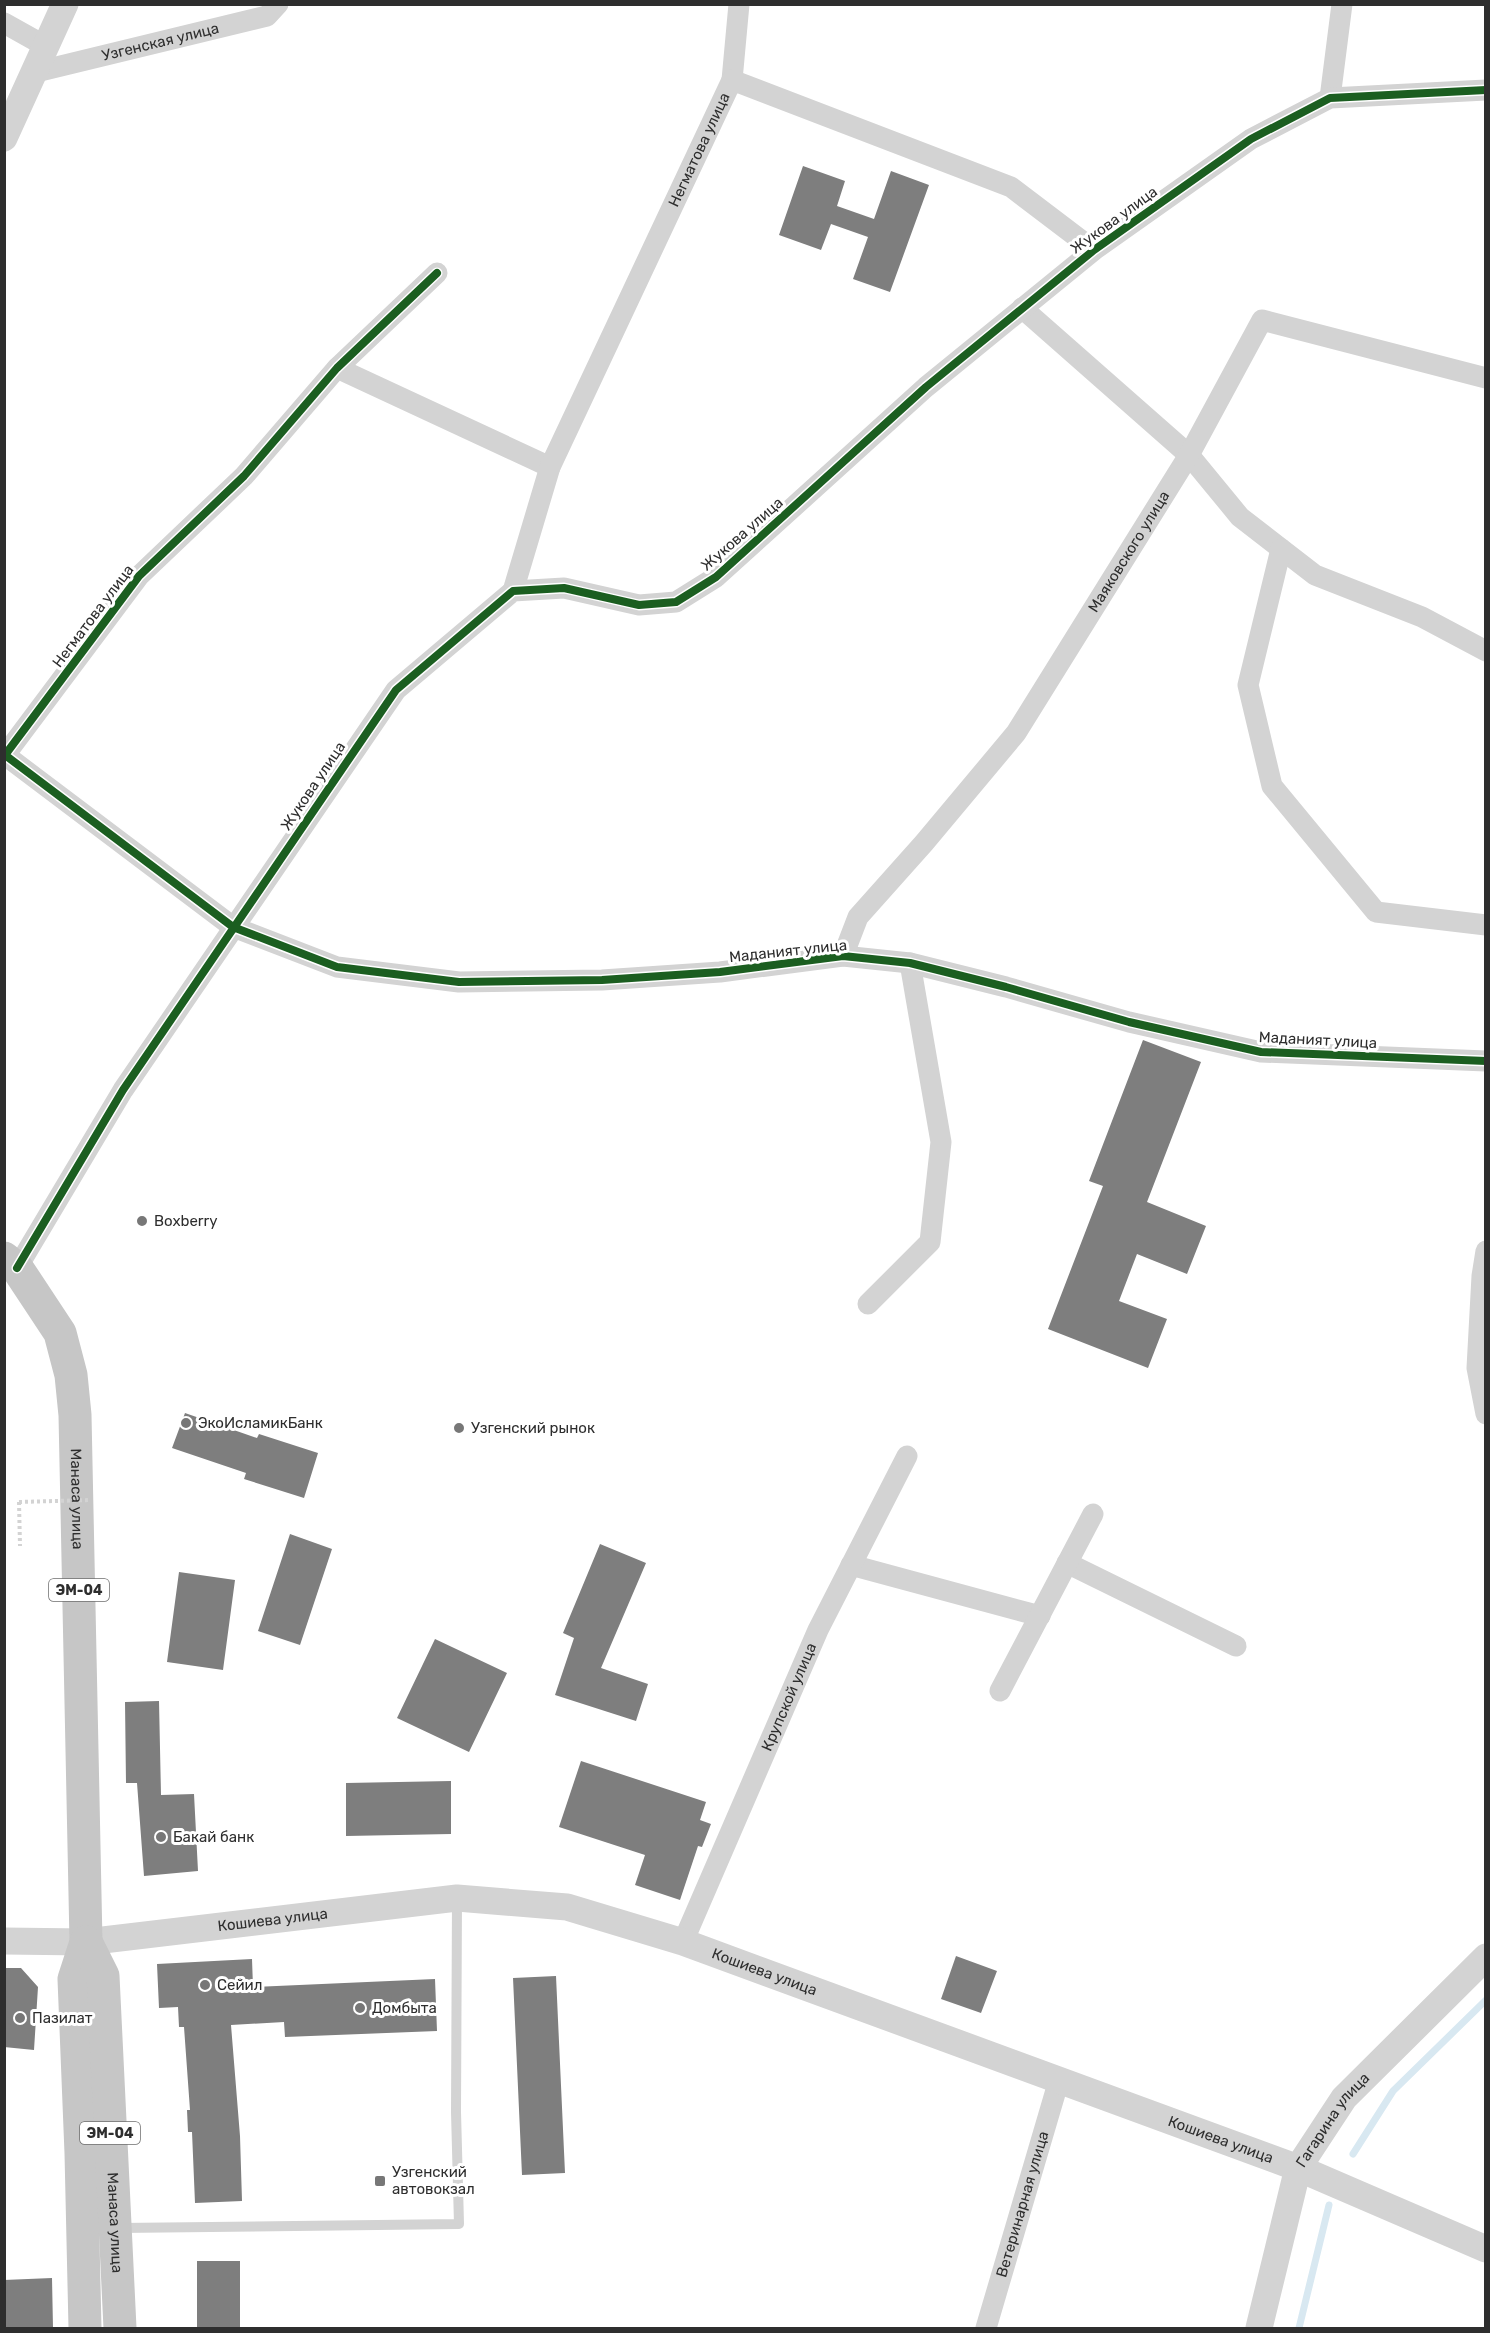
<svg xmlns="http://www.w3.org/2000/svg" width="1490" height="2333" font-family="Rubik,sans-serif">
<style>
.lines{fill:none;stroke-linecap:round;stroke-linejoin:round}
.stream{stroke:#d8e8f1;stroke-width:7}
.building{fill:#7e7e7e}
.path{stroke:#d3d3d3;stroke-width:4;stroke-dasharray:3 3;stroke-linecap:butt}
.service{stroke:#d3d3d3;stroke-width:10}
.minor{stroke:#d3d3d3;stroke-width:21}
.tertiary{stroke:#d3d3d3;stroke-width:27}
.primary{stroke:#c6c6c6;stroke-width:33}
.path-bridge{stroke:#d3d3d3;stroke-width:4;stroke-dasharray:3 3;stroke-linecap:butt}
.cycleway-casing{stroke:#fff;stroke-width:11}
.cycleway{stroke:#1b5e20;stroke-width:8}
.poi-dot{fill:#777;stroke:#fff;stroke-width:2}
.labels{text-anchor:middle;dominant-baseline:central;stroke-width:6;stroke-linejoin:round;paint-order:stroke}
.shield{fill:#fff;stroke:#6d6d6d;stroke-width:1.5}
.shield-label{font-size:14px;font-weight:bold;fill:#2e2e2e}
.street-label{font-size:15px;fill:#2e2e2e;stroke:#fff}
.poi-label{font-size:15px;fill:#2e2e2e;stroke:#fff;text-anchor:start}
</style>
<rect width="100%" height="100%" fill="#fff"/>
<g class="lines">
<path class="stream" d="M1353,2154L1393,2091L1486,2000
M1299,2328L1329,2205"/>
</g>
<path class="building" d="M803,166L845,181L837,206L874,219L891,171L929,185L890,292L853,279L868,237L831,224L821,250L779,235Z
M1143,1040L1201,1062L1147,1202L1206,1226L1187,1274L1137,1254L1119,1301L1167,1319L1148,1368L1048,1329L1103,1186L1089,1181Z
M185,1413L257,1438L259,1434L318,1453L304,1498L244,1479L246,1473L172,1448Z
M290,1534L332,1549L300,1645L258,1631Z
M600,1544L646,1563L601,1668L648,1684L636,1721L555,1695L574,1638L563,1633Z
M179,1572L235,1580L223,1670L167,1662Z
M435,1639L507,1673L469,1752L397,1718Z
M159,1701L161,1795L194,1794L198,1871L144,1876L137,1783H126L125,1702Z
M581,1761L706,1802L700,1820L711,1824L702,1847L698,1846L680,1900L635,1885L645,1855L559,1827Z
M451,1781V1834L346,1836V1783Z
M956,1956L997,1971L981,2013L941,1999Z
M252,1959L253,1987L435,1979L437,2031L285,2037L284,2022L231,2025L240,2136L242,2201L195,2203L192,2132H188L187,2110H190L184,2027H179L178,2007L159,2008L157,1964Z
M4,1968H21L38,1987L34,2050L4,2047Z
M556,1976L565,2173L522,2175L513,1978Z
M197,2261H240V2328H197Z
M52,2278L53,2328H4V2280Z"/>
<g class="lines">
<path class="path" d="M19,1502L20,1546"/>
<path class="service" d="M119,2228L459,2224L456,2112L457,1899"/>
<g class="minor">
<path d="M4,23L47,47"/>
<path id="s1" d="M36,72L267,16L278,4"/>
<path d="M732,80L739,4"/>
<path d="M1330,98L1342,4"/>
<path d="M437,273L337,368L244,476L139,576L5,755L233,927L337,967L459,982L602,980L720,972L843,956L910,963L1006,987L1129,1022L1261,1052L1486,1061"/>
<path d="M1022,308L1189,455L1240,517L1315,575L1422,617L1486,651"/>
<path d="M337,368L550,467"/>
<path d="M1281,549L1248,685L1272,786L1376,912L1486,925"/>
<path id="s2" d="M513,591L550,467L732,80L1011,187L1094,250"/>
<path id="s3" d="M843,956L858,917L924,843L1016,733L1189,455L1262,320L1486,378"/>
<path d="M1486,1251L1482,1276L1477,1368L1486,1414"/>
<path d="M17,1268L123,1090L396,690L513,591L564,588L639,605L676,602L716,577L926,387L1094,250L1251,139L1330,98L1486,90"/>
<path d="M868,1304L930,1242L941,1142L910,963"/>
<path d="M1067,1563L1236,1646"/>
<path d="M851,1565L1040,1616"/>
<path d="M1000,1691L1093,1514"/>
<path id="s4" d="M683,1942L818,1630L907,1456"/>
<path id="s5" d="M986,2328L1059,2080"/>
</g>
<g class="tertiary">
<path d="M4,138L65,4"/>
<path id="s6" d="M4,1941L86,1942L457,1898L567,1907L683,1942L1298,2168L1486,2249"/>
<path id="s7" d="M1259,2328L1298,2168L1344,2098L1486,1957"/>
</g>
<g class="primary">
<path id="s8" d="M4,1258L17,1268L60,1333L71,1375L75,1415L86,1942L74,1979L81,2153L85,2328"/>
<path id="s9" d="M86,1942L103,1976L120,2328"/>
</g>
<path class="path-bridge" d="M19,1502L90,1500"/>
<g class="cycleway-casing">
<path id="cycleway" d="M437,273L337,368L244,476L139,576L5,755L233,927L337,967L459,982L602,980L720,972L843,956L910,963L1006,987L1129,1022L1261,1052L1486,1061
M17,1268L123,1090L396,690L513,591L564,588L639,605L676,602L716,577L926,387L1094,250L1251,139L1330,98L1486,90"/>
</g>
<use href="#cycleway" class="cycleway"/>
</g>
<g class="poi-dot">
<circle cx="142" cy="1221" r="6"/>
<circle cx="186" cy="1423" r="6"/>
<circle cx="459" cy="1428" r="6"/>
<circle cx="161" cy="1837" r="6"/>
<circle cx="205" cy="1985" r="6"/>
<circle cx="360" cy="2008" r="6"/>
<circle cx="20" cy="2018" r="6"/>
<rect x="374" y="2175" width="12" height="12" rx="3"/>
</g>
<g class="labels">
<g class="shield">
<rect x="49" y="1579" width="60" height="22" rx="4.5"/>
<rect x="80" y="2122" width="60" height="22" rx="4.5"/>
</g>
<g class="shield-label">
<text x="79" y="1590">ЭМ-04</text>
<text x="110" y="2133">ЭМ-04</text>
</g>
<g class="street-label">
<text stroke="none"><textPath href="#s1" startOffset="128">Узгенская улица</textPath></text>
<text stroke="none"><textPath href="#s2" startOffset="480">Негматова улица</textPath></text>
<text transform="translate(1114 220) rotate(-36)">Жукова улица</text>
<text transform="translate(742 534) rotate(-41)">Жукова улица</text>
<text stroke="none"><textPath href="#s3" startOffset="498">Маяковского улица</textPath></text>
<text transform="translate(93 616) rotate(-53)">Негматова улица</text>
<text transform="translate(313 786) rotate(-56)">Жукова улица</text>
<text transform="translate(788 951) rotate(-6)">Маданият улица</text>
<text transform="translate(1318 1040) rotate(3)">Маданият улица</text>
<text stroke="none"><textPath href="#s8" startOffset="262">Манаса улица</textPath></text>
<text stroke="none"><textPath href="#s4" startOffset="267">Крупской улица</textPath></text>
<text stroke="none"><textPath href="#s6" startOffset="270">Кошиева улица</textPath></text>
<text stroke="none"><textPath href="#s6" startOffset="774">Кошиева улица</textPath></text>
<text stroke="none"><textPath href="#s7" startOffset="224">Гагарина улица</textPath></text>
<text stroke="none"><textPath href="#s6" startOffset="1260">Кошиева улица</textPath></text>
<text stroke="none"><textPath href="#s5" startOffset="129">Ветеринарная улица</textPath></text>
<text stroke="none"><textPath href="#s9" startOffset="285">Манаса улица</textPath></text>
</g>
<g class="poi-label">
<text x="154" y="1221">Boxberry</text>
<text x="198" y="1423">ЭкоИсламикБанк</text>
<text x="471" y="1428">Узгенский рынок</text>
<text x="173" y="1837">Бакай банк</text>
<text x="217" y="1985">Сейил</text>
<text x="372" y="2008">Домбыта</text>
<text x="32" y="2018">Пазилат</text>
<text x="392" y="2172">Узгенский<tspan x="392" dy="17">автовокзал</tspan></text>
</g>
</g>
<rect width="1490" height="2333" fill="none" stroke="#2e2e2e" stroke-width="12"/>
</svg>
